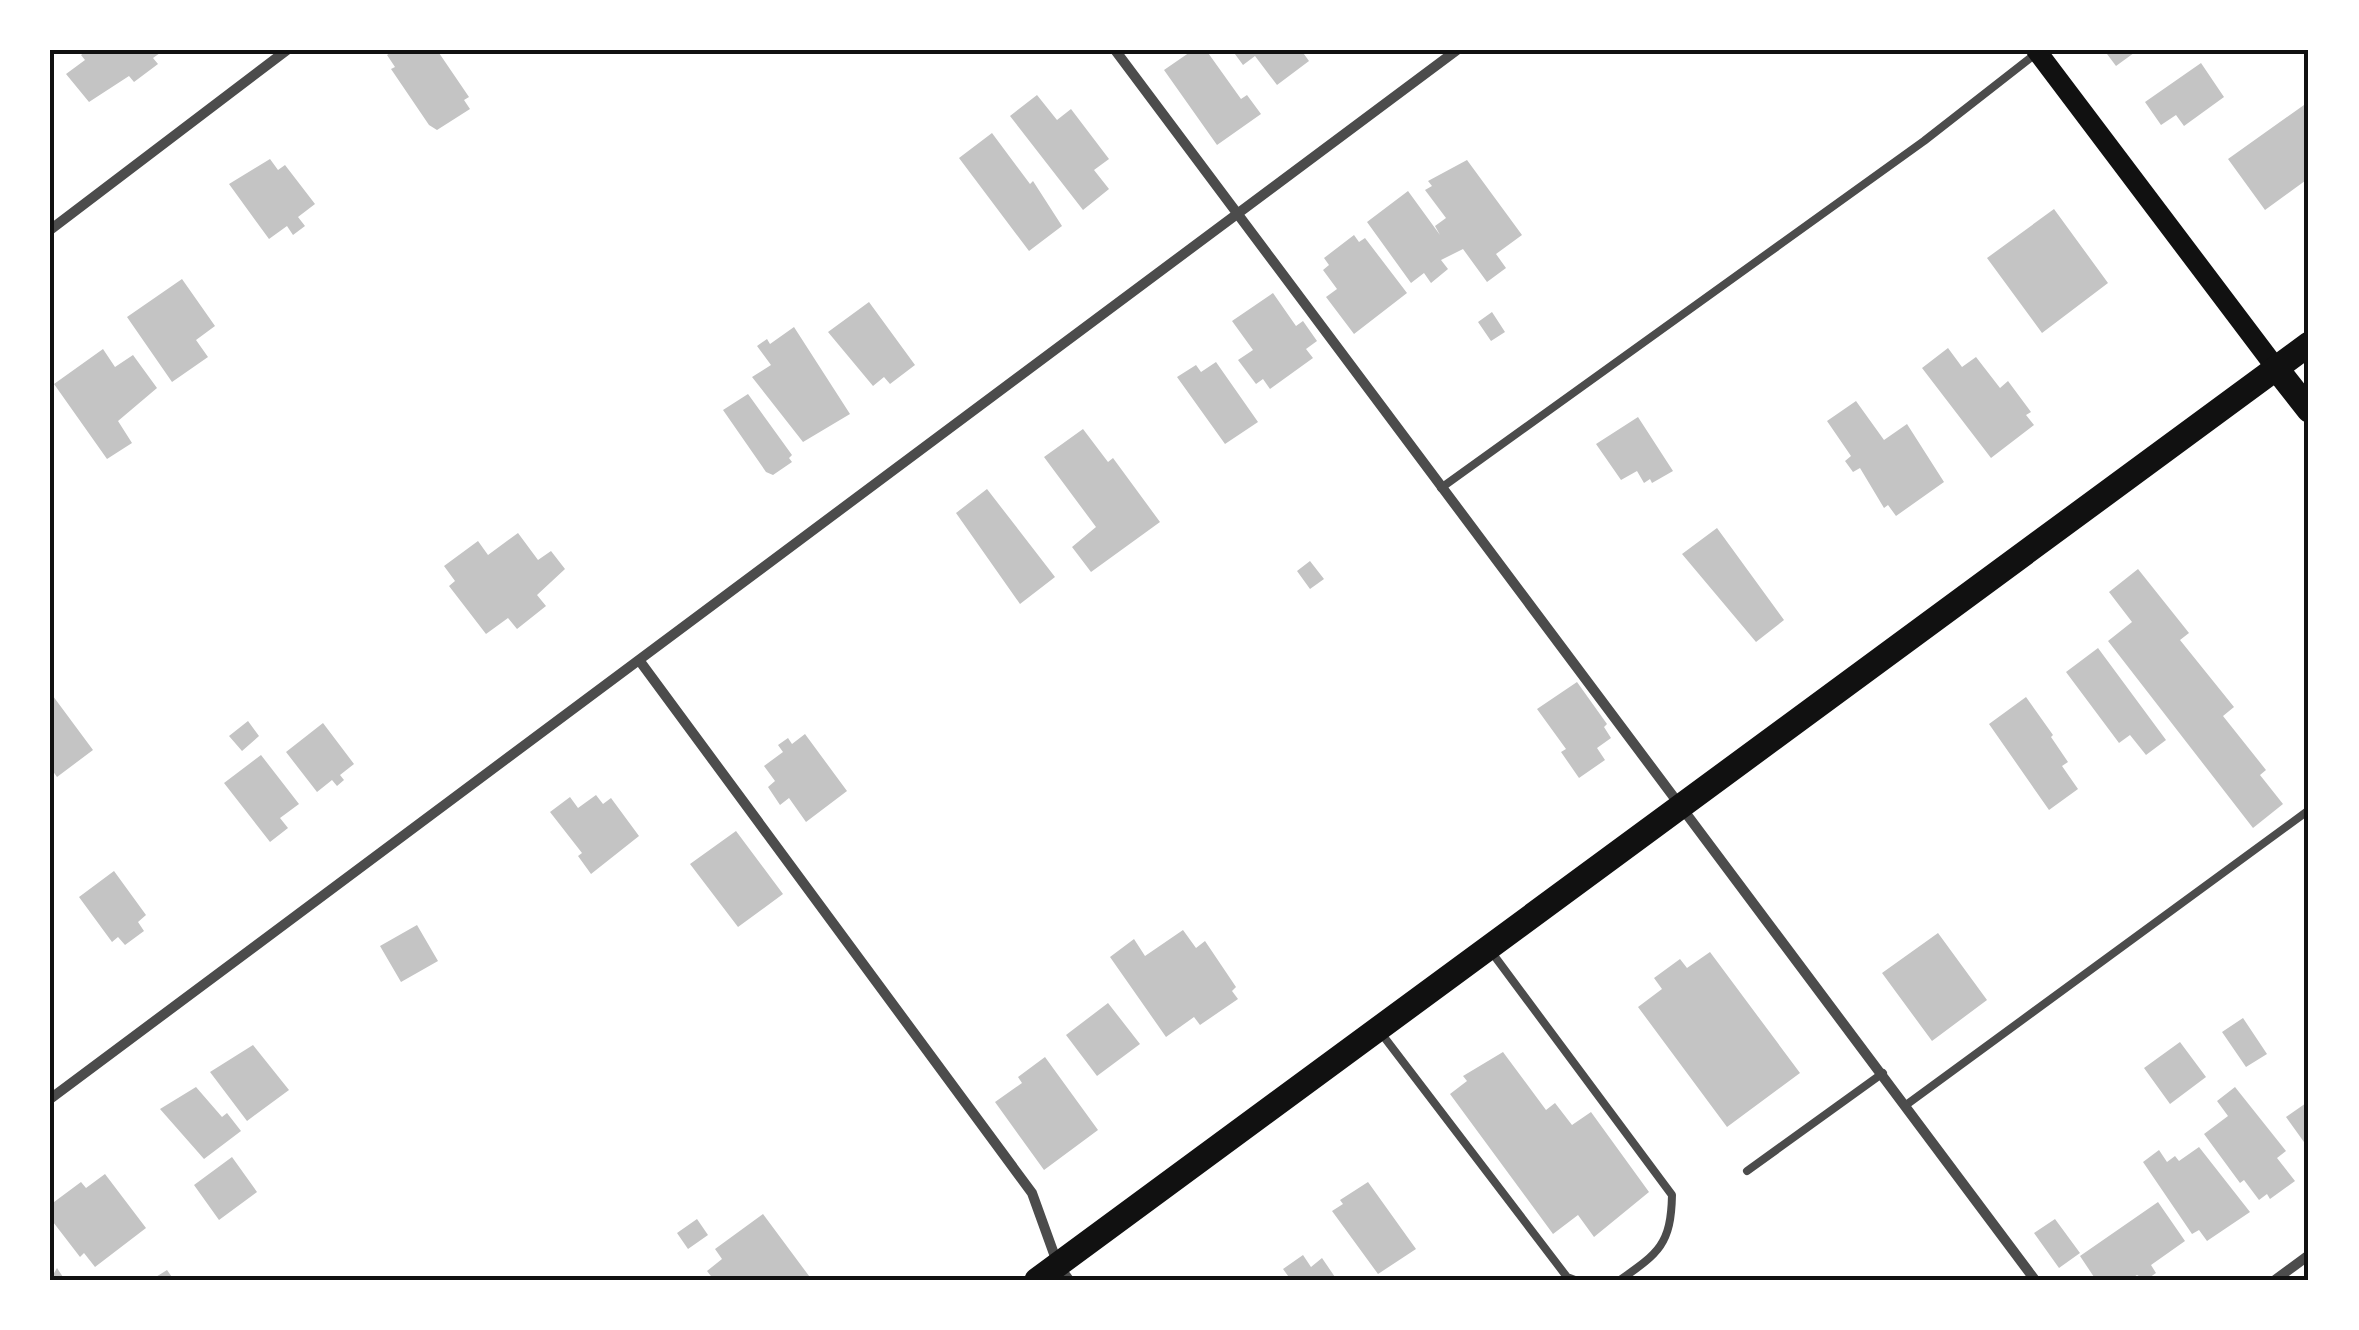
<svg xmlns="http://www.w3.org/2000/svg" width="2359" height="1330" font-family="'Varela Round',sans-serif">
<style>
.building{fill:#c4c4c4}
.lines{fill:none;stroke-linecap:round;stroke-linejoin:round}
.service{stroke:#4c4c4c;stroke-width:8}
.minor{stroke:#4c4c4c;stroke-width:10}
.secondary{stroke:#111;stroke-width:20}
.primary{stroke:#111;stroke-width:25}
.neatline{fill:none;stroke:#111;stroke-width:4}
</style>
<rect width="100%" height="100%" fill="#fff"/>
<path class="building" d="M87,50H158L160,53L153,58L158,64L134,82L129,76L89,102L66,74L85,60L81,55Z
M394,50H437L469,97L464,100L470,109L437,130L429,125L391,69L395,67L387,55Z
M1193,50H1206L1241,99L1247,95L1261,114L1217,145L1164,70Z
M1232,50H1301L1309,61L1277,85L1255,56L1243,65Z
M2104,50H2138L2116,66Z
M2201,63L2224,97L2184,126L2176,115L2161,125L2145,102Z
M1037,95L1057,120L1071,109L1109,159L1094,170L1109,189L1083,210L1010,116Z
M2304,105L2309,112V178L2265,210L2228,159Z
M992,133L1030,184L1033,181L1062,226L1029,251L959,158Z
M270,159L278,170L285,165L315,204L298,217L305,226L293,235L287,226L269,239L229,184Z
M1467,160L1522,235L1496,254L1506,268L1487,282L1463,249L1441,260L1448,269L1431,283L1424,273L1411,283L1367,222L1408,191L1440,235L1435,226L1446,218L1425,190L1432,186L1428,181Z
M2054,209L2108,283L2042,333L1987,258Z
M1354,235L1359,242L1365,238L1407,293L1354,334L1326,297L1337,289L1323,270L1329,265L1324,258Z
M182,279L215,326L196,340L208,357L172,382L127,317Z
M1273,293L1296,326L1303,321L1317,341L1306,349L1313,358L1270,389L1263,379L1256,384L1238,360L1253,350L1232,321Z
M869,302L915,365L890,384L884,377L873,386L828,332Z
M1492,312L1505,332L1491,341L1478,322Z
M794,327L850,414L803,442L752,377L771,365L757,346L767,339L770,344Z
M1948,348L1962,367L1976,357L2000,388L2008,381L2031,412L2026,415L2034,425L1991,458L1922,368Z
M103,349L115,367L133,355L157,388L118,421L132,443L107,459L54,384Z
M1216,362L1258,422L1225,444L1177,377L1196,365L1201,372Z
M748,394L792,455L789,458L792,462L773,475L766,472L723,410Z
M1856,401L1884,440L1907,424L1944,482L1896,516L1888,505L1884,508L1860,468L1853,472L1845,461L1851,456L1827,421Z
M1638,417L1673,471L1652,483L1650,479L1644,483L1637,471L1621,480L1596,444Z
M1083,429L1108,462L1113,458L1160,522L1091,572L1072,547L1096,527L1044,457Z
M987,489L1055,577L1020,604L956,513Z
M1717,528L1784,620L1756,642L1682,554Z
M518,533L538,560L551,551L565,569L537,595L546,606L517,629L508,618L486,634L449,586L455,581L444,566L478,541L488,555Z
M1310,561L1324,579L1310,589L1297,571Z
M2138,569L2189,633L2180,640L2234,707L2223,716L2266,770L2260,775L2283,804L2253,828L2108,641L2132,622L2109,592Z
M2098,648L2166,740L2146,755L2130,735L2119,743L2066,672Z
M1577,682L1607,724L1604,727L1611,738L1597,748L1605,760L1579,778L1561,752L1566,749L1537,709Z
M50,692L93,750L57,777L50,767Z
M2026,697L2053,735L2051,737L2068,762L2062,766L2078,789L2049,810L1989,724Z
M248,721L259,736L242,751L229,736Z
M323,723L354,764L340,775L344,780L337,786L332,780L317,792L286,752Z
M805,734L847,791L806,822L789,798L780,805L768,787L775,781L764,766L783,752L778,745L788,738L792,744Z
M261,755L299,804L280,818L288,828L270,842L224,783Z
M596,795L603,804L611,798L639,836L591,874L578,856L582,853L550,812L570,797L578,808Z
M736,831L783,894L738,927L690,864Z
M114,871L146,915L138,922L144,931L125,945L118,937L112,942L79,897Z
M417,925L438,961L401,982L380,946Z
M1183,930L1196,948L1205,941L1236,987L1232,991L1238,999L1200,1025L1194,1017L1166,1037L1110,957L1134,939L1145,956Z
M1938,933L1987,1000L1932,1041L1882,973Z
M1710,952L1800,1073L1727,1127L1638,1007L1662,989L1654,978L1680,959L1687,968Z
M1108,1003L1140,1044L1097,1076L1066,1035Z
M2243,1018L2267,1054L2246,1067L2222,1032Z
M2180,1042L2206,1077L2170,1104L2144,1068Z
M253,1045L289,1090L247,1121L210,1072Z
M1503,1052L1546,1110L1555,1103L1572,1125L1591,1112L1649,1192L1594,1237L1578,1215L1553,1234L1450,1094L1467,1081L1463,1076Z
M1045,1057L1098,1130L1044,1170L995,1102L1022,1083L1018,1077Z
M196,1087L222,1117L227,1113L241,1131L204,1159L160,1109Z
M2235,1087L2286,1151L2277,1158L2295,1181L2270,1199L2267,1194L2259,1200L2244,1180L2240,1183L2204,1134L2228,1116L2217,1101Z
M2309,1101V1149L2286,1117Z
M2199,1147L2250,1212L2207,1241L2199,1230L2192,1234L2143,1162L2159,1150L2167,1162L2175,1156L2179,1161Z
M232,1157L257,1192L219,1220L194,1185Z
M105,1174L146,1228L95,1267L84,1253L80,1257L50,1218V1205L81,1182L86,1188Z
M1368,1182L1416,1249L1378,1274L1332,1211L1343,1204L1340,1200Z
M2158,1202L2185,1241L2151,1265L2156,1273L2146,1280L2137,1275L2129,1280H2096L2080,1256Z
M763,1214L812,1280H714L707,1271L722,1259L715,1249Z
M697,1219L708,1235L688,1249L677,1233Z
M2055,1219L2080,1253L2059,1268L2034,1233Z
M1303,1255L1311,1267L1322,1258L1337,1280H1291L1283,1269Z
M57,1268L65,1280H50Z
M167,1270L174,1280H151Z"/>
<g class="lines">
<path class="service" d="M1441,488L1924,141L2038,52
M1490,950L1672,1195C1671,1244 1659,1253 1620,1280
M1381,1033L1567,1277L1575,1280
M1906,1105L2309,810
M1747,1171L1883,1073"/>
<path class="minor" d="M1115,50L2035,1280
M50,230L287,50
M639,660L1032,1193L1058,1265L1069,1280
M50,1099L1457,50
M2275,1280L2309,1255"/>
<path class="secondary" d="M2036,50L2276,368"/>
<path class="primary" d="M2276,368L2309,410
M1037,1280L2309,344"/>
</g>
<rect width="2359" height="1330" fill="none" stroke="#ffffff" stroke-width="105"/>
<rect x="52" y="52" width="2254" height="1226" class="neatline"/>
</svg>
